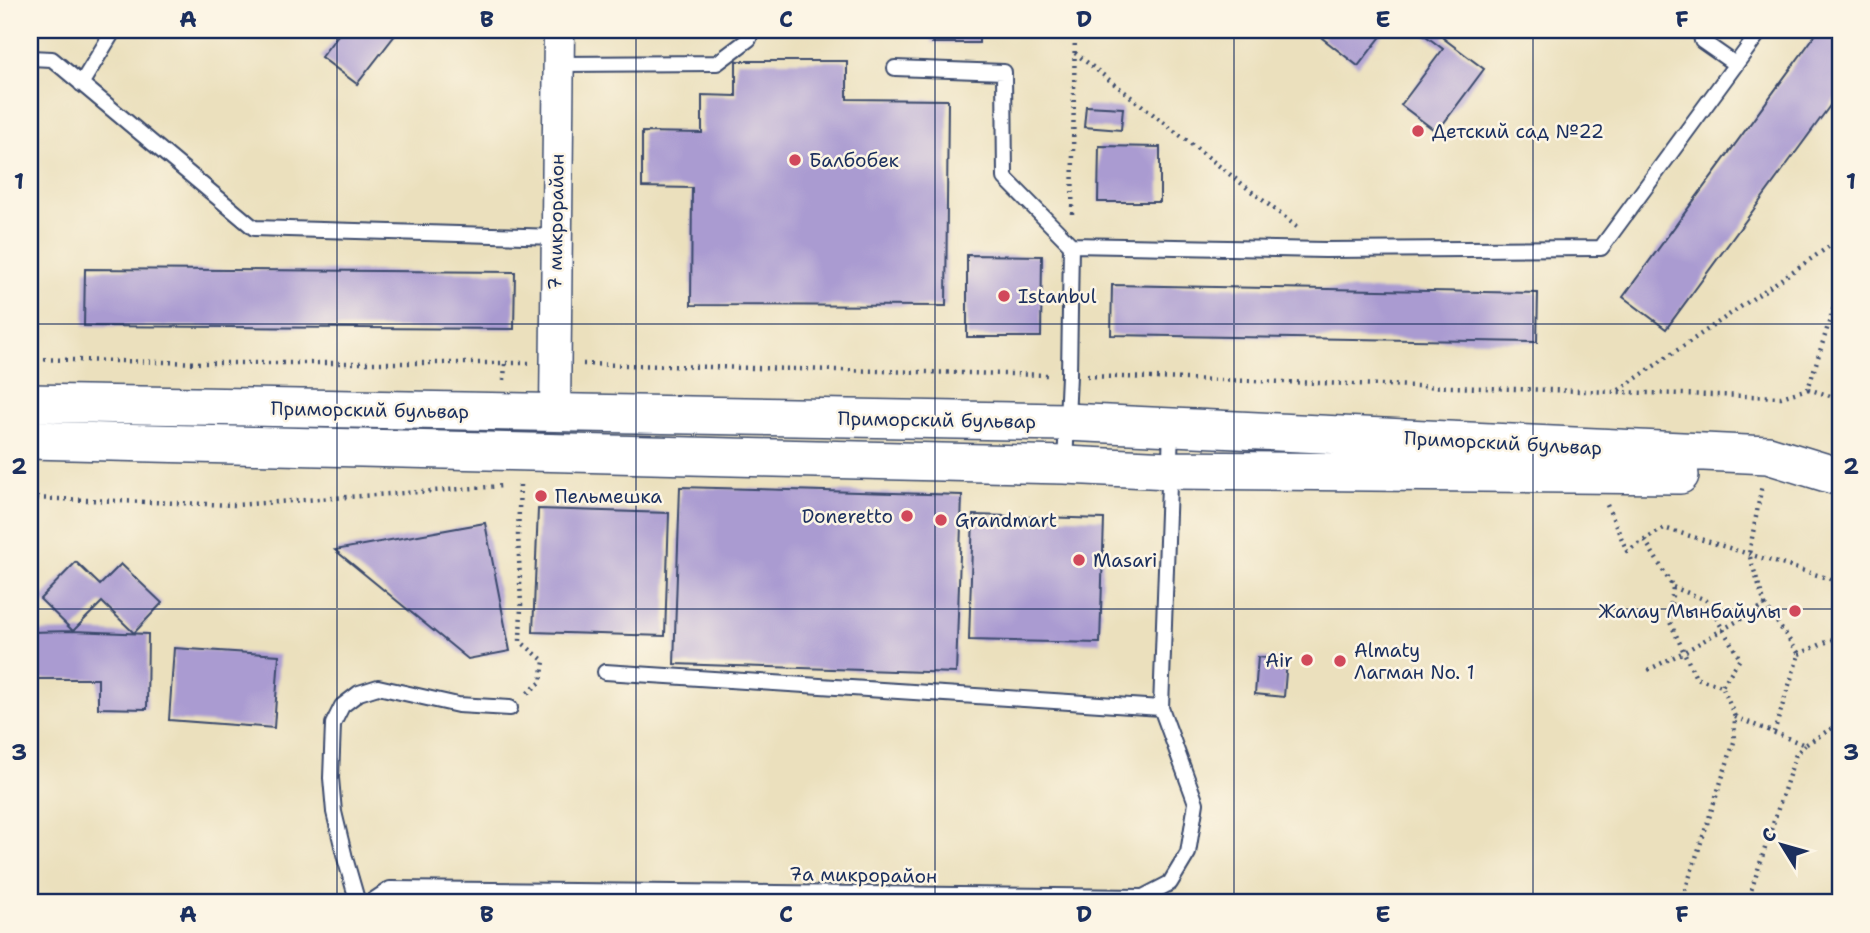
<svg xmlns="http://www.w3.org/2000/svg" width="1870" height="933" font-family="'Shantell Sans',sans-serif">
<style>
.building{fill:#aa9bd1}
.lines{fill:none;stroke-linecap:round;stroke-linejoin:round}
.service-casing{stroke:#3a4a6c;stroke-width:18}
.minor-casing{stroke:#3a4a6c;stroke-width:33}
.tertiary-casing{stroke:#3a4a6c;stroke-width:40}
.path{stroke:#3a4a6c;stroke-width:4.5;stroke-dasharray:2 5;stroke-linecap:butt}
.service{stroke:#fff;stroke-width:14}
.minor{stroke:#fff;stroke-width:30}
.tertiary{stroke:#fff;stroke-width:37}
.grid{fill:none;stroke:#1b2f5e;stroke-width:2;stroke-opacity:0.55}
.poi-dot{fill:#d1495b;stroke:#fcf5e5;stroke-width:2.5}
.labels{text-anchor:middle;dominant-baseline:central;stroke-width:5;stroke-linejoin:round;paint-order:stroke}
.poi-label{font-size:19px;fill:#1b2f5e;stroke:#fcf5e5;text-anchor:start}
.street-label{font-size:19px;fill:#1b2f5e;stroke:#fcf5e5}
.neatline{fill:none;stroke:#1b2f5e;stroke-width:2.5}
.grid-label{font-size:23px;text-anchor:middle;font-weight:bold;fill:#1b2f5e}
</style>
<rect width="100%" height="100%" fill="#fcf5e5"/>
<filter id="ink" filterUnits="userSpaceOnUse"><feTurbulence type="fractalNoise" baseFrequency=".0143" numOctaves="2"/><feDisplacementMap in="SourceGraphic" scale="14" xChannelSelector="R" yChannelSelector="G"/><feConvolveMatrix kernelMatrix="1 2 1 2 8 2 1 2 1" color-interpolation-filters="sRGB"/></filter>
<filter id="wash" filterUnits="userSpaceOnUse"><feTurbulence type="fractalNoise" baseFrequency=".00686" numOctaves="4" result="noise"/><feDisplacementMap in="SourceGraphic" scale="28" xChannelSelector="R" yChannelSelector="G"/><feGaussianBlur stdDeviation="1.57" result="paint"/><feColorMatrix in="noise" values="0 0 0 0 0 0 0 0 0 0 0 0 0 0 0 0 0 1.4 0 .05"/><feComposite in="paint" operator="in"/></filter>
<g filter="url(#wash)">
<rect width="100%" height="100%" fill="#ebe0bd"/>
<g id="blocks">
<path class="building" d="M342,30H399L357,84L321,57Z
M932,30H979V43H932Z
M1328,30H1386L1358,66L1322,38Z
M1418,30H1449L1443,38L1484,69L1437,132L1401,105L1443,49Z
M1819,30H1840V92L1666,329L1623,297Z
M736,61H847V99L948,100L946,306L691,305L692,188L642,187V132L702,133V95L736,96Z
M1086,106L1123,108L1121,130L1084,127Z
M1099,146L1160,147V202H1098Z
M967,255L1042,256L1041,337H967Z
M85,269L515,272L514,329L84,326Z
M1112,285L1538,293L1537,342L1111,335Z
M680,487L962,495L956,673L674,664Z
M538,509L669,513L665,636L533,632Z
M973,515L1104,519L1100,643L969,640Z
M485,523L510,651L468,659L335,550Z
M76,562L100,585L121,564L162,603L134,633L102,602L73,631L40,599Z
M73,631L148,634L147,709L98,708V679H30V632Z
M174,648L279,655L274,728L169,720Z
M1258,657L1287,660L1284,697L1255,694Z"/>
</g>
</g>
<g filter="url(#ink)">
<use href="#blocks" fill-opacity="0" stroke="#3a4a6c" stroke-width="2"/>
<g class="lines">
<g class="service-casing">
<path id="service" d="M1700,30L1702,41L1735,64
M30,58L52,59L254,228L556,237
M558,64L717,63L749,39L751,30
M895,68L1004,72L1005,178L1071,245
M81,84L114,30
M1065,465L1069,375L1071,245L1325,250L1601,248L1761,30
M605,672L1161,708
M358,903L345,858L334,812L331,778L333,724L342,706L359,693L378,687L458,705L510,708
M369,903L390,889L1143,897L1170,883L1188,853L1196,803L1161,708L1171,429"/>
</g>
<g class="minor-casing">
<path id="minor" d="M555,413L559,30"/>
</g>
<g class="tertiary-casing">
<path id="tertiary" d="M30,403L1066,422L1768,455L1840,477
M30,440L1065,465L1170,470L1680,475"/>
</g>
<path class="path" d="M1075,53L1297,227
M1072,214L1075,30
M30,359L205,363H529
M583,364L1050,375
M1087,376L1781,397L1808,389L1840,288
M504,380L505,363
M1808,389L1840,399
M1619,390L1840,239
M520,485L518,534L521,605L520,641L544,661L541,682L524,696
M30,498L235,505L503,486
M1607,505L1627,551L1664,528L1840,582
M1645,540L1673,587L1669,620L1696,678L1722,686L1735,717L1734,742L1681,903
M1673,587L1706,600L1740,659L1722,686
M1765,605L1799,654L1774,732
M1799,654L1840,636
M1648,670L1684,652L1765,605L1749,554L1762,485
M1735,717L1805,745L1837,725L1840,710
M1747,903L1796,754L1805,745"/>
<use href="#service" class="service"/>
<use href="#minor" class="minor"/>
<use href="#tertiary" class="tertiary"/>
</g>
</g>
<path class="grid" d="M337,30V903M636,30V903M935,30V903M1234,30V903M1533,30V903M30,324H1840M30,609H1840"/>
<g class="poi-dot">
<circle cx="1418" cy="131" r="7"/>
<circle cx="795" cy="160" r="7"/>
<circle cx="1004" cy="296" r="7"/>
<circle cx="541" cy="496" r="7"/>
<circle cx="907" cy="516" r="7"/>
<circle cx="941" cy="520" r="7"/>
<circle cx="1079" cy="560" r="7"/>
<circle cx="1795" cy="611" r="7"/>
<circle cx="1307" cy="660" r="7"/>
<circle cx="1340" cy="661" r="7"/>
</g>
<g class="labels">
<g class="poi-label">
<text x="1432" y="131">Детский сад №22</text>
<text x="809" y="160">Балбобек</text>
<text x="1018" y="296">Istanbul</text>
<text x="555" y="496">Пельмешка</text>
<text x="893" y="516" text-anchor="end">Doneretto</text>
<text x="955" y="520">Grandmart</text>
<text x="1093" y="560">Masari</text>
<text x="1781" y="611" text-anchor="end">Жалау Мынбайулы</text>
<text x="1354" y="650">Almaty<tspan x="1354" dy="22">Лагман No. 1</tspan></text>
<text x="1293" y="660" text-anchor="end">Air</text>
</g>
<g class="street-label">
<text transform="translate(556 222) rotate(-89)">7 микрорайон</text>
<text transform="translate(370 410) rotate(1)">Приморский бульвар</text>
<text transform="translate(937 420) rotate(1)">Приморский бульвар</text>
<text transform="translate(1503 443) rotate(3)">Приморский бульвар</text>
<text transform="translate(863 875) rotate(1)">7а микрорайон</text>
</g>
</g>
<rect width="1870" height="933" fill="none" stroke="#fcf5e5" stroke-width="77"/>
<g transform="translate(1782 845) rotate(307)" stroke="#fcf5e5" stroke-width="5" paint-order="stroke">
<path d="M0-5L12 26L0 18L-12 26Z" fill="#1b2f5e"/>
<text y="-10" font-size="19" font-weight="bold" text-anchor="middle" fill="#1b2f5e">С</text>
</g>
<rect x="38" y="38" width="1794" height="856" class="neatline"/>
<g class="grid-label">
<text x="188" y="27">A</text>
<text x="487" y="27">B</text>
<text x="786" y="27">C</text>
<text x="1084" y="27">D</text>
<text x="1383" y="27">E</text>
<text x="1682" y="27">F</text>
<text x="19" y="189">1</text>
<text x="1851" y="189">1</text>
<text x="19" y="474">2</text>
<text x="1851" y="474">2</text>
<text x="19" y="760">3</text>
<text x="1851" y="760">3</text>
<text x="188" y="922">A</text>
<text x="487" y="922">B</text>
<text x="786" y="922">C</text>
<text x="1084" y="922">D</text>
<text x="1383" y="922">E</text>
<text x="1682" y="922">F</text>
</g>
</svg>
